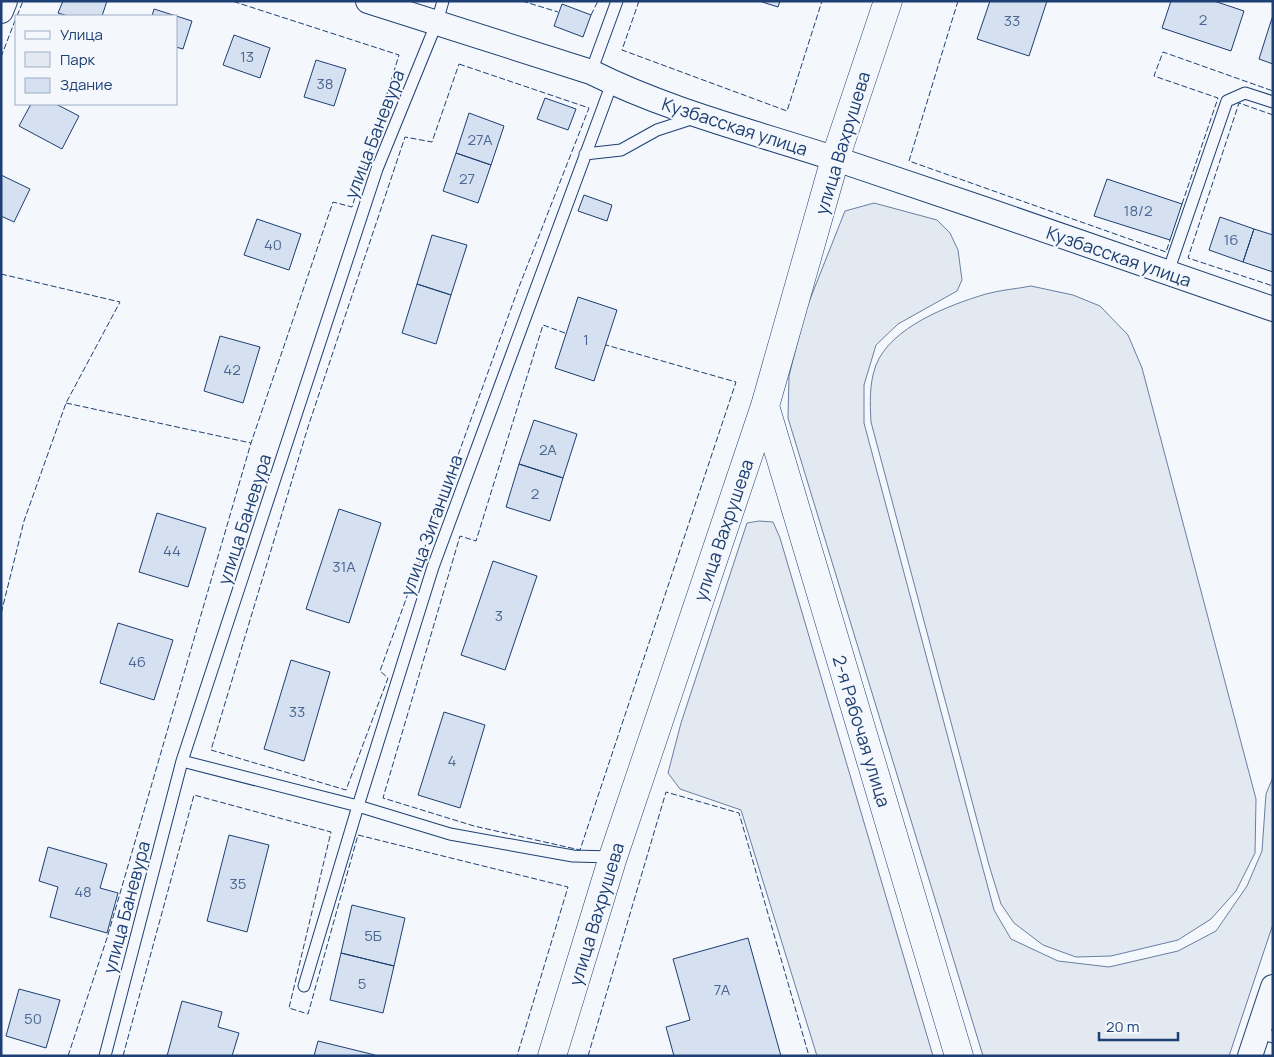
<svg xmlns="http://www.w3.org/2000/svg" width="1274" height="1057" font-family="Manrope,sans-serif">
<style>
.green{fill:#e3e9f0;stroke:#687fa3}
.building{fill:#d5e0f0;stroke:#1d3f73}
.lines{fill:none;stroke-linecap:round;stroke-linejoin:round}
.lane-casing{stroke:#1d3f73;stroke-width:13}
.street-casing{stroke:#1d3f73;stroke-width:26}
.secondary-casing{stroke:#1d3f73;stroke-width:29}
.lane{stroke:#f4f7fb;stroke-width:11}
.street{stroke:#f4f7fb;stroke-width:24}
.secondary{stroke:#f4f7fb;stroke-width:28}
.fence{stroke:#1d3f73;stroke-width:1;stroke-dasharray:6 2.5;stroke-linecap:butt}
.labels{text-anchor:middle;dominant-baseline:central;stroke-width:4;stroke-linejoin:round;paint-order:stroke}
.number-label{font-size:15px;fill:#4b6792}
.street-label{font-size:18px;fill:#1d3f73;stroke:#f4f7fb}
</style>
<rect width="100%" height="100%" fill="#f4f7fb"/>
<path class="green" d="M874,203L937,220L950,233L958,250L962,280L957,291L898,324L876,345L864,385V423L994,910L1011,939L1058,961L1109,967L1178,951L1216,931L1247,886L1262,851L1266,794L1273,777V924L1229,1056H983L788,418L789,376L805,312L845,211Z
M1031,286L1073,295L1100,306L1128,335L1142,368L1256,799L1255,853L1236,891L1211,919L1178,940L1111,956L1076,957L1043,945L1014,923L1001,904L989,865L871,422C870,403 869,384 876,365C891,327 949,305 986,294C1000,290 1016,289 1031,286Z
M759,521L773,522L780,538L933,1056H817L741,810L680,789L668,773L681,723L747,523Z"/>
<path class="building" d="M63,1H107L102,16H68L58,13Z
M759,1H780L778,7Z
M990,1H1047L1029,56L977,39Z
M1171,1H1214L1244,11L1231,51L1162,28Z
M562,4L591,15L583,37L554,26Z
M154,9L192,21L183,49L176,47V16H152Z
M1272,18L1273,19V64L1259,59Z
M234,35L270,48L260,78L223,65Z
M316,60L346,69L334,106L304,97Z
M545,98L576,109L568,130L537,119Z
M31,104H56L79,116L62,149L19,126Z
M469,113L504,126L491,165L456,153Z
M456,153L491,165L478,203L443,191Z
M1,175L30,189L14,222L1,216Z
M1107,179L1182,204L1170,240L1094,216Z
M584,195L612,205L607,221L578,211Z
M1220,217L1254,229L1243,262L1209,250Z
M257,219L301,234L289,270L244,255Z
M1254,229L1273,235V272L1243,262Z
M432,235L467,245L451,295L417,284Z
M417,284L451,295L436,344L402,333Z
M578,297L617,310L594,381L555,368Z
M220,336L260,347L243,403L204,391Z
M534,420L577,434L563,478L519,464Z
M519,464L563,478L550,521L506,507Z
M339,509L381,523L349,623L306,609Z
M157,513L206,528L188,587L139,572Z
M493,561L537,576L505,670L461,655Z
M118,623L173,640L154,700L100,683Z
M291,660L330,672L304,761L264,749Z
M444,712L485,725L460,808L418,795Z
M229,835L269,845L247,932L207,921Z
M48,847L107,864L100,888L118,893L107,933L50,917L58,887L39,881Z
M352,905L405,918L394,966L341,953Z
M748,938L781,1056H674L666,1027L690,1020L673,959Z
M341,953L394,966L383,1013L330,1000Z
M19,989L60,1000L46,1048L6,1036Z
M182,1001L222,1012L218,1027L239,1033L232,1056H167Z
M318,1041L375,1055L374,1056H314Z"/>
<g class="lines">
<g class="lane-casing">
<path id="lane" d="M591,72L617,1
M585,154L621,150L657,130L694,118
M1168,272L1227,101L1245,93L1273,102
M182,761L358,806L450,834L573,856L613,857
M304,986L358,806L433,567L612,83
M1258,1033L1273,1037
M105,1056L182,761L377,169L437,22L443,1"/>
</g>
<g class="street-casing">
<path id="street" d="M368,1L591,72C669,111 754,132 836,159C982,208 1128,258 1273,309
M1,11L5,1
M1250,1056L1273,987"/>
</g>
<g class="secondary-casing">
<path id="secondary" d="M765,406L959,1056
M552,1056L613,857L765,406L835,159L888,1"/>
</g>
<use href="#lane" class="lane"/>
<use href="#street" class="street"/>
<use href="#secondary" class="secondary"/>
<path class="fence" d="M522,1L558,12
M639,1L622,50L787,111L822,1
M958,1L909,161L1166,252L1170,240
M591,15L598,1
M17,16L23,1
M1,57L16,18
M459,64L589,108L517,292L380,671L388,678L346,790L211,750L308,427L405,137L432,142Z
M1273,115L1239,103L1188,258L1273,286
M1182,204L1218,98L1154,76L1163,52L1273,91
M1,274L120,302L66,403L24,521L1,614
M565,333L543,325L476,541L460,536L383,798L474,826L580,850L736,382L606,345
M66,403L251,443L333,202L352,207L399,55L232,1
M68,1056L107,938L251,443
M123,1056L194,795L331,832L289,1008L308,1014L358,835L568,887L517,1056
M588,1056L666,792L739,813L809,1056"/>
</g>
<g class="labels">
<g class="number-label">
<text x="1203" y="19">2</text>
<text x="1012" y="20">33</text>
<text x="247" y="56">13</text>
<text x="325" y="83">38</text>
<text x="480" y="139">27А</text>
<text x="467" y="178">27</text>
<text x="1138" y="210">18/2</text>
<text x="1231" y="239">16</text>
<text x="273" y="244">40</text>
<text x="586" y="339">1</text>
<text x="232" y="369">42</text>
<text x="548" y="449">2А</text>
<text x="535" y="493">2</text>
<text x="172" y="550">44</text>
<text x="344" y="566">31А</text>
<text x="499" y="615">3</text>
<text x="137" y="661">46</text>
<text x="297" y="711">33</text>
<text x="452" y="760">4</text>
<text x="238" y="883">35</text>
<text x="83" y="891">48</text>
<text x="373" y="935">5Б</text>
<text x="362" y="983">5</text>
<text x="722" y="989">7А</text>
<text x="33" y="1018">50</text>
</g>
<g class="street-label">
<text transform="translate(735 126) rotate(18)">Кузбасская улица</text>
<text transform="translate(374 134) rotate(-69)">улица Баневура</text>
<text transform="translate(842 143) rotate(-73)">улица Вахрушева</text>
<text transform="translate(1119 256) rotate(19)">Кузбасская улица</text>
<text transform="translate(244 519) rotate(-72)">улица Баневура</text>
<text transform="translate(431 525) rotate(-70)">улица Зиганшина</text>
<text transform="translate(723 530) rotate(-71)">улица Вахрушева</text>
<text transform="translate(862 731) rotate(73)">2-я Рабочая улица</text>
<text transform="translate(126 907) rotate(-75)">улица Баневура</text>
<text transform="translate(596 914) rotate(-73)">улица Вахрушева</text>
</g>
</g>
<rect width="1274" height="1057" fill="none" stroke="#1d3f73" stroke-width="5"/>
<rect x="15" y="15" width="162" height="90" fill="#f4f7fb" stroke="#9eadc5"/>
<rect x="25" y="31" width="25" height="8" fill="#f4f7fb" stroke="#9eadc5"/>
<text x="60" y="40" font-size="15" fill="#1d3f73">Улица</text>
<rect x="25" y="52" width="25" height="15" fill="#e3e9f0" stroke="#9eadc5"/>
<text x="60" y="65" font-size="15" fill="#1d3f73">Парк</text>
<rect x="25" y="78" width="25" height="15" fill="#d5e0f0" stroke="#9eadc5"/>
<text x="60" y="90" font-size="15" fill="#1d3f73">Здание</text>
<path d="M1099 1032v8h79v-8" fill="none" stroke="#1d3f73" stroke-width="2.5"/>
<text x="1106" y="1032" font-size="15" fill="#1d3f73" stroke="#f4f7fb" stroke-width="4" paint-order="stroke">20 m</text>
</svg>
